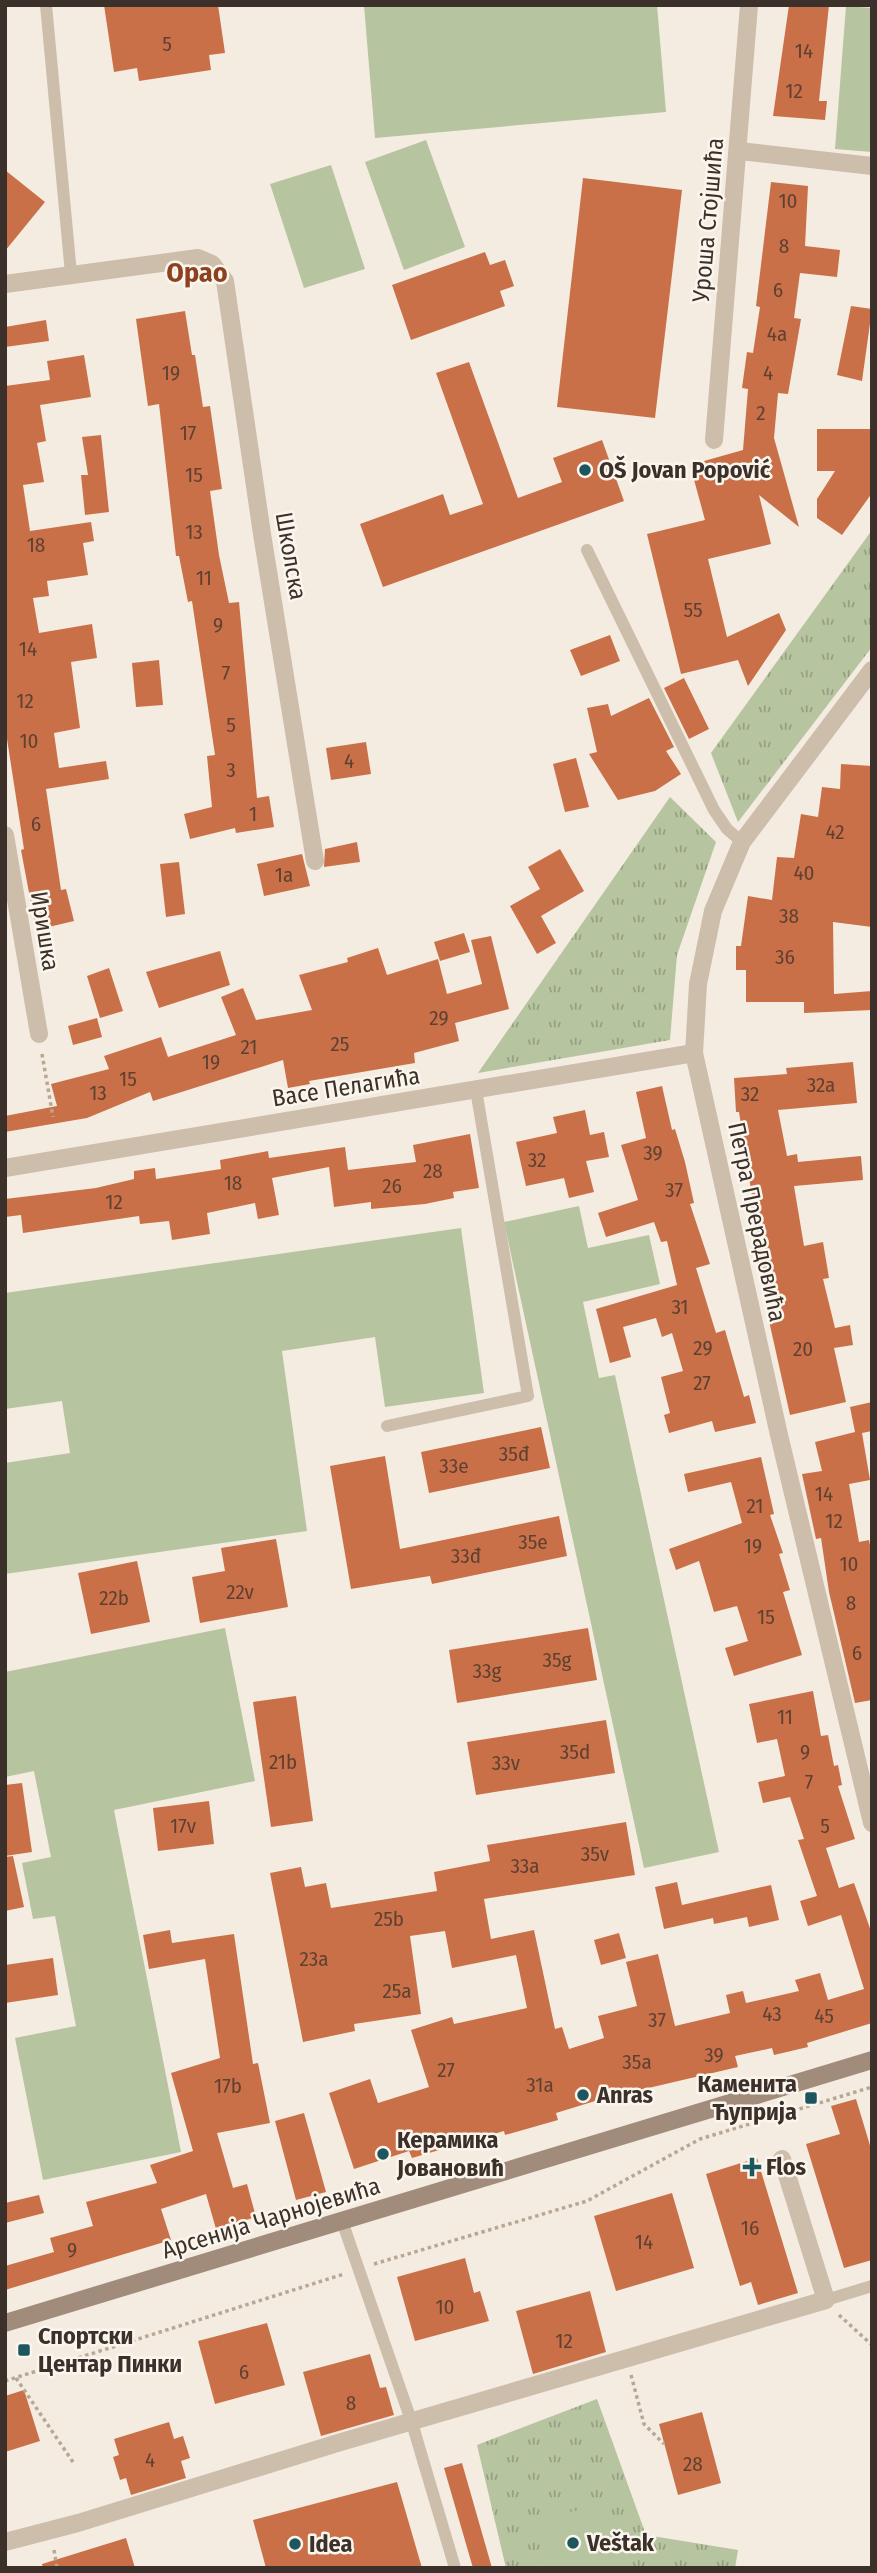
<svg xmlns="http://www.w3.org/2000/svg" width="877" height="2573" font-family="'Fira Sans Condensed',sans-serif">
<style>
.grass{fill:url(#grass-tufts)}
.garden{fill:#b6c49f}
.building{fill:#ca7048}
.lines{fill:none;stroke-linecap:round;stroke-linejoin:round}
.path{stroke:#b9a795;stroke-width:3.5;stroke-dasharray:3.5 3.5;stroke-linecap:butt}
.lane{stroke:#cdbdab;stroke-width:12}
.street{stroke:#cdbdab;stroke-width:18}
.secondary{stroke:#a18c7c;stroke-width:18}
.poi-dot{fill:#1e565f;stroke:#fbf6ed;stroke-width:2.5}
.labels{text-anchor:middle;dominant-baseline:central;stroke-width:5;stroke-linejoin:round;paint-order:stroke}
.number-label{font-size:21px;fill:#5f4132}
.street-label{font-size:24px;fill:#3b312a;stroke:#fbf6ed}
.poi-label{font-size:24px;font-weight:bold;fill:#3b312a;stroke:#fbf6ed;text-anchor:start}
.quarter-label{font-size:28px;font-weight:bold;fill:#8e4120;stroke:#fbf6ed}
</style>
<defs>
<pattern id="grass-tufts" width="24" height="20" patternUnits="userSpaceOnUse" patternTransform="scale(1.75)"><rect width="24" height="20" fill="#b6c49f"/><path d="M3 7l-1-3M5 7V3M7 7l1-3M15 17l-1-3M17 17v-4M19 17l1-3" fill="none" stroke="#95a082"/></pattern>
</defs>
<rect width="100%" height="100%" fill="#f4ece0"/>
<path class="grass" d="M872,530V647L738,822L711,753Z
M670,797L716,842L677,955L670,1040L478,1073Z
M597,2399L646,2535L738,2550L735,2568H506L477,2445Z"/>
<path class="garden" d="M364,5H657L666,112L375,138Z
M846,6L872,8V152L835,149Z
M426,140L465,247L404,270L365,162Z
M331,165L365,269L304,288L270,184Z
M579,1206L588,1248L649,1235L660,1284L583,1302L599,1378L615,1375L719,1852L644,1868L504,1222Z
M461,1228L484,1393L385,1407L375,1337L282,1351L307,1531L5,1574V1463L70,1453L62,1401L5,1409V1293Z
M225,1628L255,1781L114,1810L181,2152L43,2180L15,2038L76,2026L55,1916L33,1919L22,1863L51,1857L34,1771L5,1777V1672Z
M598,2506L611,2568H545L536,2519Z"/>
<path class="building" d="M104,5H218L225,53L209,55L211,70L139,81L137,68L114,72Z
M789,5H829L819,101H827L825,120L773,116Z
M5,170L45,202L5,251Z
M583,178L682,190L655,418L557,407Z
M771,182L808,186L805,246L840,250L837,277L800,273L794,318L801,319L788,394L778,393L774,438L799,527L759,495L771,544L708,559L727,637L779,613L786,630L748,686L738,660L681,674L647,534L705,520L690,465L743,450L748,389L742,388L747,352L753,353L760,307L756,306Z
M485,252L490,265L505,260L514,286L500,291L505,306L411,340L392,285Z
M851,306L872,309L862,381L837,375Z
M185,311L192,355H195L203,407L210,406L222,489L210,491L219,555L229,603L239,602L257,798L269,796L274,827L236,833L235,828L190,839L184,814L212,807L207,756L215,755L192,601L188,602L179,556H176L159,404L148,406L136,319Z
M46,320L49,341L5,347V327Z
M84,355L91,397L40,405L46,441L37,443L44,482L23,485L30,531L91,522L94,541L83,543L88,575L47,581L49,596L33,598L39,633L92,624L97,658L71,662L80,728L54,733L59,768L106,761L109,779L46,789L61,890L66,889L74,921L36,930L21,850L24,849L5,726V386L50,380L47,361Z
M469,362L518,498L562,482L553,458L602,440L624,501L383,587L360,524L443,494L450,515L483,504L436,373Z
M817,429H872V493L842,535L817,518V499L835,471H817Z
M101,435L109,512L85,515L81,475H88L82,437Z
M610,635L620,661L581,676L570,650Z
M159,660L163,705L136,707L132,663Z
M684,678L709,729L689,739L664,688Z
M649,698L674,747L666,751L681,774L655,791L618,800L589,754L597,752L587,708L608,704L611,716Z
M366,742L371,774L331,780L326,748Z
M576,758L589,807L565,812L553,764Z
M841,764L872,766V927L833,922L834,994L872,991V1010L804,1013V1002H746V970H736V946H741L748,896L772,900L777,857L794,858L801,814L818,817L822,787L840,789Z
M357,842L360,862L324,867L325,849Z
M560,849L584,891L541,916L556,943L537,954L510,906L540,889L528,867Z
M302,854L310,886L264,896L257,864Z
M179,862L185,914L166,917L160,864Z
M464,933L470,952L440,961L434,942Z
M491,936L509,1009L455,1023L459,1041L414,1053L415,1063L309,1081L310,1084L288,1088L283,1060L153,1101L150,1092L87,1118L5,1132V1116L57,1106L51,1084L109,1069L104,1056L161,1037L168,1057L236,1035L221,997L243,988L256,1020L312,1010L299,975L348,962L347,958L378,948L387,975L438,959L447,994L482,984L471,940Z
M220,951L230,985L159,1008L146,972Z
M109,968L123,1011L100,1018L87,976Z
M97,1018L102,1037L73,1045L68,1026Z
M853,1062L857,1103L778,1110L787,1156L797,1154L798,1162L861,1156L863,1180L794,1186L804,1246L823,1242L829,1278L823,1279L835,1328L850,1325L853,1345L834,1348L846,1402L790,1415L765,1303H768L756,1236L753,1237L747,1204L753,1203L739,1112H736L734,1078L787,1074L786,1068Z
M662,1086L672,1130L675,1129L685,1162L694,1203L690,1204L710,1264L696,1268L716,1333L725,1330L744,1397L749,1395L756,1423L715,1432L712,1421L669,1433L664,1415L670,1413L661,1377L683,1371L672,1333L662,1337L656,1318L623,1327L631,1357L610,1363L596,1309L677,1285L667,1241L661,1242L654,1222L606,1237L598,1213L638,1200L621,1145L646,1138L636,1092Z
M585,1110L590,1135L604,1132L609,1157L586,1161L594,1192L569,1198L564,1178L526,1186L516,1142L557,1133L553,1117Z
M470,1134L479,1188L453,1192L454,1198L425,1204L371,1209V1202L334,1207L329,1167L272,1178L279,1215L258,1219L255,1203L207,1213L210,1234L172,1240L169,1221L140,1224L139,1216L23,1233L21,1215L5,1217V1199L96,1188L134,1179V1171L155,1168L156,1179L221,1169L220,1160L268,1151L269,1158L345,1147L348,1170L416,1162L413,1145Z
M872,1402V1431L862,1433L870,1480L849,1484L859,1542L869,1540L872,1556V1700L855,1703L829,1592L821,1538L816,1539L802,1474L822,1471L815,1442L855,1432L850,1407Z
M541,1427L550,1468L429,1493L421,1452Z
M385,1456L400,1549L559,1516L567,1556L432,1584L430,1576L351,1589L330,1466Z
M761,1457L774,1514L770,1515L783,1553L779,1554L790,1590L783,1592L802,1655L734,1676L725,1648L748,1641L737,1606L714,1612L699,1561L676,1570L669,1549L742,1523L731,1482L688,1492L684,1474Z
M276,1539L288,1607L200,1623L192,1577L225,1571L221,1548Z
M137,1561L150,1622L91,1634L78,1573Z
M588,1628L597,1680L457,1703L449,1650Z
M813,1691L821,1736L828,1735L834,1766L838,1765L842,1785L838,1786L855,1839L826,1848L839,1888L854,1883L872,1934V2023L807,2043L808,2047L774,2055L772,2048L735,2056L738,2067L640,2090L641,2093L620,2099L618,2094L556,2113L558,2120L505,2135L504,2131L412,2158L409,2151L354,2169L329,2093L370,2079L378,2103L429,2087L411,2030L452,2017L454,2024L527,2008L516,1955L452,1968L445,1931L410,1936L421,2014L354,2024L355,2031L303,2042L270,1873L301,1867L305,1887L326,1883L331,1908L437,1891L434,1872L490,1861L487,1845L626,1822L635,1875L484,1899L491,1939L534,1930L555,2029L562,2027L569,2049L604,2038L598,2016L637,2006L626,1962L658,1954L675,2026L730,2013L726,1995L743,1991L746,2003L799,1991L795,1980L820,1973L828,2000L864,1989L841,1915L808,1926L800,1901L817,1896L798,1840L804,1839L790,1797L763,1803L758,1782L785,1776L777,1739L757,1743L749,1704Z
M296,1696L313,1821L271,1827L253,1702Z
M606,1720L615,1773L476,1795L467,1742Z
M22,1783L32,1852L5,1856V1785Z
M209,1801L214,1844L158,1851L153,1808Z
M13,1856L24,1907L5,1911V1857Z
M677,1882L682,1905L771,1885L779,1920L749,1927L747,1917L714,1924L713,1918L664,1929L655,1887Z
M170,1930L172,1943L234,1934L253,2064L258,2063L270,2123L217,2133L233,2188L247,2184L256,2217L216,2229L206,2194L161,2209L171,2240L5,2290V2266L54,2252L50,2238L93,2226L86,2202L157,2183L150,2165L193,2151L171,2073L220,2058L205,1959L149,1969L143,1935Z
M619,1933L626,1958L601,1965L594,1940Z
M53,1958L58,1995L5,2003V1965Z
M856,2099L872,2152V2260L844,2268L806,2144L840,2134L831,2106Z
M304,2113L326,2192L296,2200L275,2121Z
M757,2158L798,2293L758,2305L751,2282L740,2286L706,2174Z
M672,2193L694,2268L616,2291L594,2216Z
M39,2195L44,2213L5,2223V2203Z
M465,2258L474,2293L480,2291L489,2321L415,2341L397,2277Z
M590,2291L606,2352L533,2374L516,2311Z
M267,2323L285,2385L215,2404L198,2341Z
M370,2354L380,2388L386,2387L394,2415L321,2436L303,2372Z
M24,2390L40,2441L5,2452V2396Z
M702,2412L721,2483L678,2495L659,2424Z
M169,2422L174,2439L183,2436L190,2458L181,2461L186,2478L131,2495L126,2478L120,2480L113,2457L119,2455L114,2439Z
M462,2463L492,2568H473L444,2468Z
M397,2482L422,2568H266L253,2520Z
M126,2538L135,2568H43L42,2564Z"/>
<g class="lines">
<path class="path" d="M42,1054L53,1117
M374,2264L587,2201L700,2139L872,2087
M839,2315L872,2345
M631,2375L644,2424L664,2444
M16,2378L75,2465
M5,2381L344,2274
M54,2550L57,2568"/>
<path class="lane" d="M46,5L71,274
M587,550L714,810L727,829L742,842
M387,1426L528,1396L476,1090
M342,2221L412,2423L455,2568
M826,2300L872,2286"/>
<path class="street" d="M740,151L872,166
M5,284L198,258L212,264L225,281L262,534L315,861
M714,440L749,5
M872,670L742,842L713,911L698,984L694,1053L779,1435L872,1823
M5,835L39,1034
M5,1168L694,1053
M5,2542L78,2523L341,2442L826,2300L782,2159"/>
<path class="secondary" d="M5,2323L872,2060"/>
</g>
<g class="poi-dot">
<circle cx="585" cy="470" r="7"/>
<circle cx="583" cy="2095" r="7"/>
<rect x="804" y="2091" width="14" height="14" rx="3.5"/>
<circle cx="383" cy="2154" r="7"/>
<path d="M748.5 2156.5h7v7h7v7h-7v7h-7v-7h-7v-7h7z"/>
<rect x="17" y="2343" width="14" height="14" rx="3.5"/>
<circle cx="573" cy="2543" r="7"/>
<circle cx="295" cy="2544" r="7"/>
</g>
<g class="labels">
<g class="number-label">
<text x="167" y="44">5</text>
<text x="804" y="51">14</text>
<text x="794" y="91">12</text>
<text x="788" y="201">10</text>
<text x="784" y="246">8</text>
<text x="778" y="290">6</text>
<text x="777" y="334">4a</text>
<text x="171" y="373">19</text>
<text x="768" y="373">4</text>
<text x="761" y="413">2</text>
<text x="188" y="433">17</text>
<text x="194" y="475">15</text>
<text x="194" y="532">13</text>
<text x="36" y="545">18</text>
<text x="204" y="578">11</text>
<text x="693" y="610">55</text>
<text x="218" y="625">9</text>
<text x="28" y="649">14</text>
<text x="226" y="673">7</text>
<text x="25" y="701">12</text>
<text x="231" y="725">5</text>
<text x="29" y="741">10</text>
<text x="349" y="761">4</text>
<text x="231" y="770">3</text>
<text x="253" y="814">1</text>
<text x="36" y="824">6</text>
<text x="835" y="832">42</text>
<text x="804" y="873">40</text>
<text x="284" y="875">1a</text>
<text x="789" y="916">38</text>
<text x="785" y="957">36</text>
<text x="439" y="1018">29</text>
<text x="340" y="1044">25</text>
<text x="249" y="1047">21</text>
<text x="211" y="1062">19</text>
<text x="128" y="1079">15</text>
<text x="821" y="1085">32a</text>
<text x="98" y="1093">13</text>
<text x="750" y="1094">32</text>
<text x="653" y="1153">39</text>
<text x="537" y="1160">32</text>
<text x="433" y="1171">28</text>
<text x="233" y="1183">18</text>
<text x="392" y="1186">26</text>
<text x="674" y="1190">37</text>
<text x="114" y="1202">12</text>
<text x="680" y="1307">31</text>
<text x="703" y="1348">29</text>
<text x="803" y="1349">20</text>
<text x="702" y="1383">27</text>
<text x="514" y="1454">35đ</text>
<text x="454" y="1466">33e</text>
<text x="824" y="1494">14</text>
<text x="755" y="1506">21</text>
<text x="834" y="1521">12</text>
<text x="533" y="1542">35e</text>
<text x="753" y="1546">19</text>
<text x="466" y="1556">33đ</text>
<text x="849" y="1564">10</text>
<text x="240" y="1592">22v</text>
<text x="114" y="1598">22b</text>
<text x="851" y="1603">8</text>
<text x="766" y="1617">15</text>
<text x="857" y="1653">6</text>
<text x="557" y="1660">35g</text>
<text x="487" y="1671">33g</text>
<text x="785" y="1717">11</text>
<text x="575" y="1752">35d</text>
<text x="805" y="1752">9</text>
<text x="283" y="1762">21b</text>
<text x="506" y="1763">33v</text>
<text x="809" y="1782">7</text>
<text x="183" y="1826">17v</text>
<text x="825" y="1826">5</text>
<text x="595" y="1854">35v</text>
<text x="525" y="1866">33a</text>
<text x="389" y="1919">25b</text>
<text x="314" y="1959">23a</text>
<text x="397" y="1991">25a</text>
<text x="772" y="2014">43</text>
<text x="824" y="2016">45</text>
<text x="657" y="2020">37</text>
<text x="714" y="2055">39</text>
<text x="637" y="2062">35a</text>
<text x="446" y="2070">27</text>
<text x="540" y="2085">31a</text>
<text x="228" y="2086">17b</text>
<text x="750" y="2228">16</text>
<text x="644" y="2242">14</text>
<text x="72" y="2250">9</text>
<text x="445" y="2307">10</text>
<text x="564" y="2341">12</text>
<text x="244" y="2372">6</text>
<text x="351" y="2403">8</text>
<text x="150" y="2460">4</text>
<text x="693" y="2464">28</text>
</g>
<g class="street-label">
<text transform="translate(708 220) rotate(-85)">Уроша Стојшића</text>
<text transform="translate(291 556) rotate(80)">Школска</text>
<text transform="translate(45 931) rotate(81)">Иришка</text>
<text transform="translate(346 1087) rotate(-9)">Васе Пелагића</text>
<text transform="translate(757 1222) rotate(78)">Петра Прерадовића</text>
<text transform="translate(271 2218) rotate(-17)">Арсенија Чарнојевића</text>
</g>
<g class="poi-label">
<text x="599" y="470">OŠ Jovan Popović</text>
<text x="797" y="2084" text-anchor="end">Каменита<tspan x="797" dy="28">Ћуприја</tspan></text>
<text x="597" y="2095">Anras</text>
<text x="397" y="2140">Керамика<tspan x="397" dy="28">Јовановић</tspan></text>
<text x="766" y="2167">Flos</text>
<text x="38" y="2336">Спортски<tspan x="38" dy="28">Центар Пинки</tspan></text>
<text x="587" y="2543">Veštak</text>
<text x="309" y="2544">Idea</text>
</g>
<g class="quarter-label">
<text x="197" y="272">Орао</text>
</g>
</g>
<rect width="877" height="2573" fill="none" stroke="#3b312a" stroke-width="14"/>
</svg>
